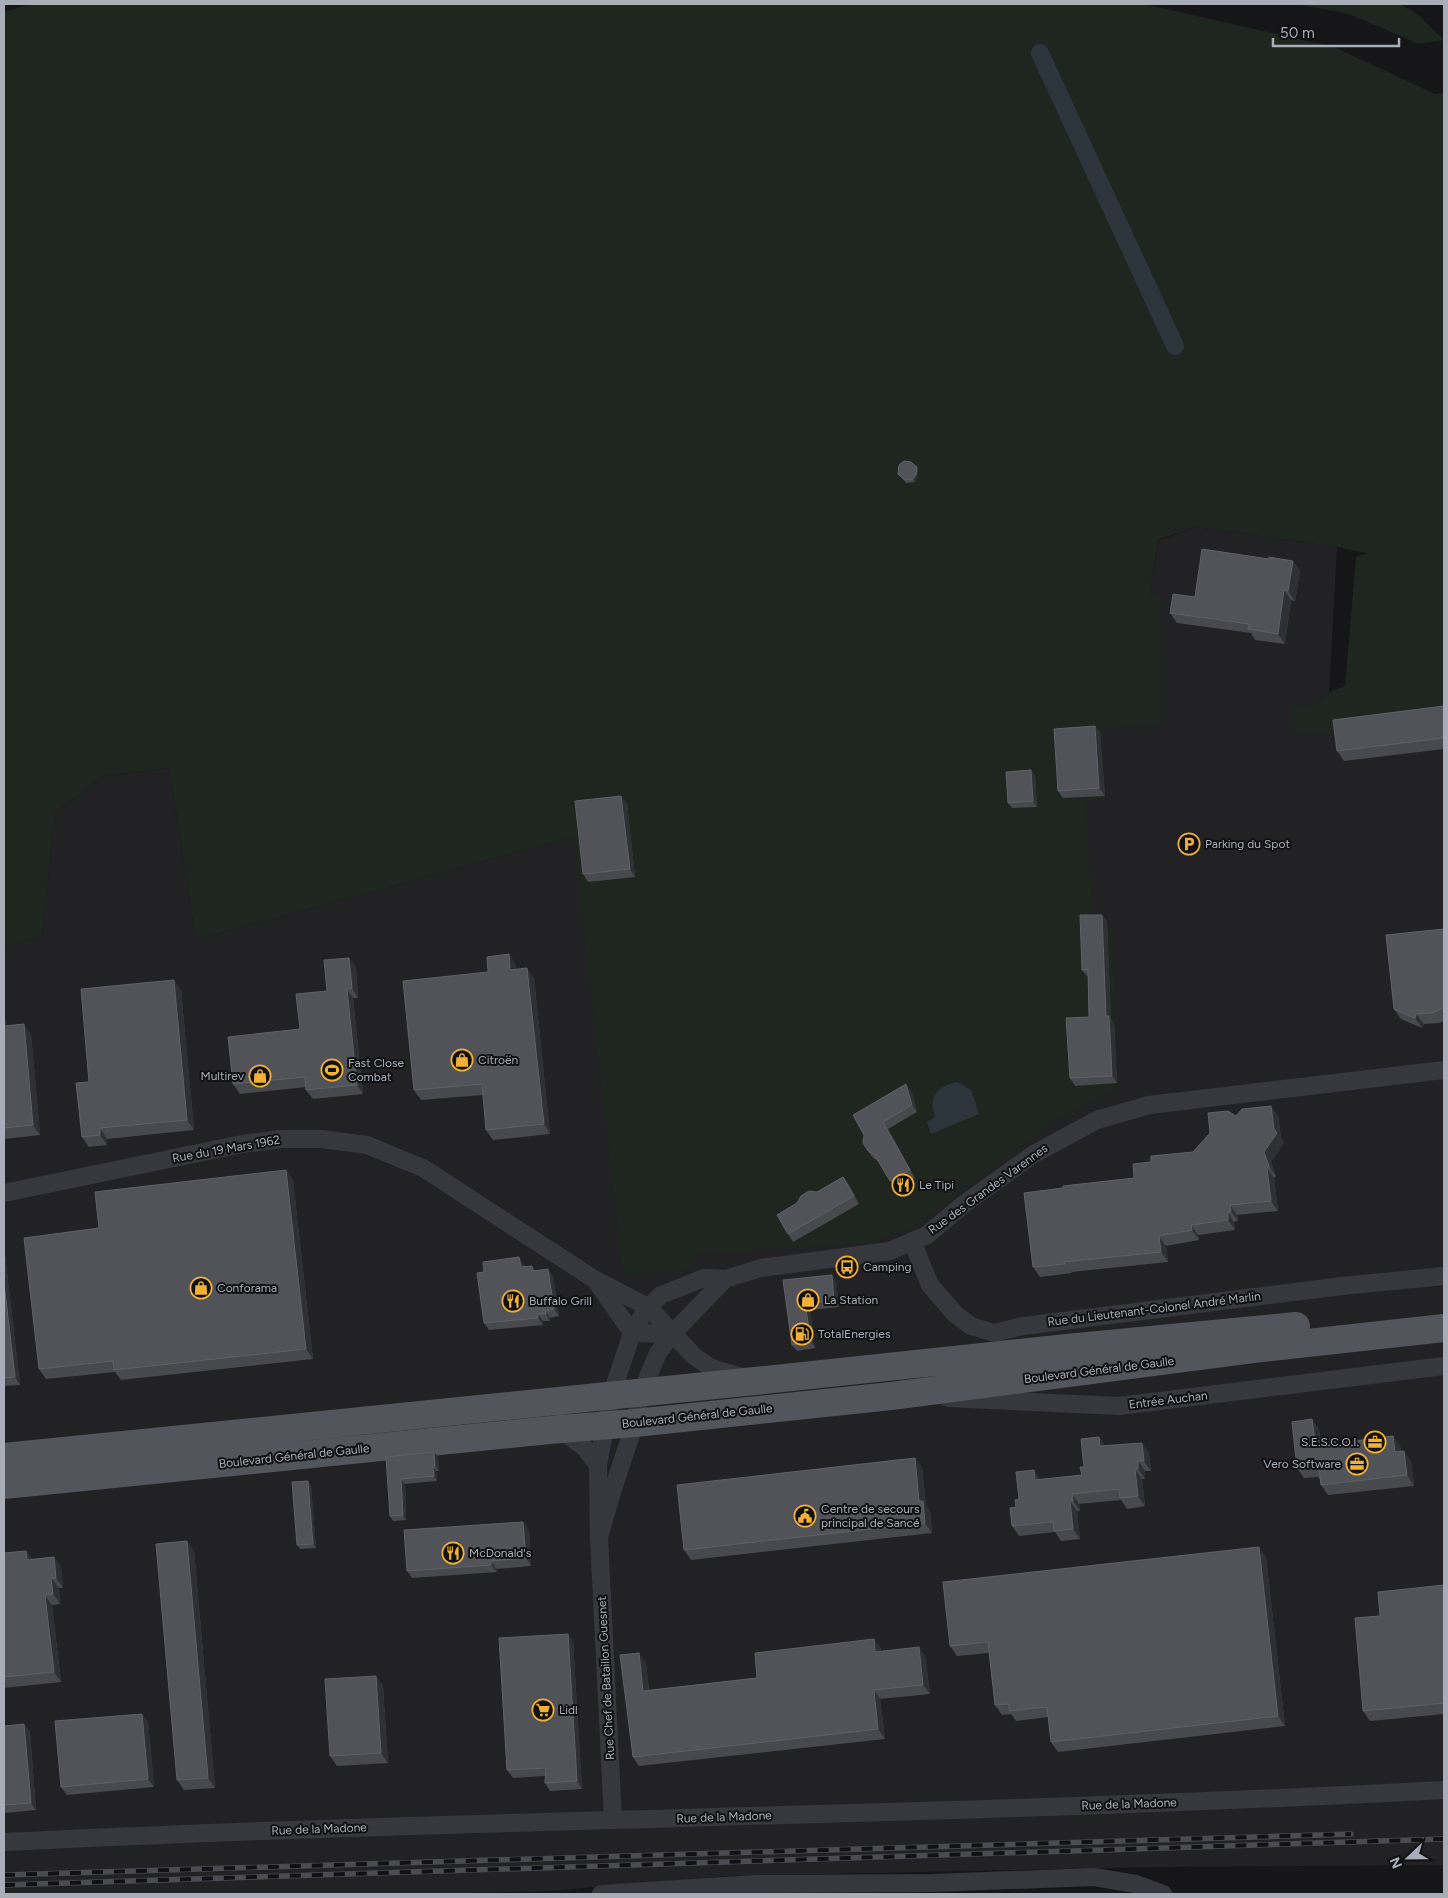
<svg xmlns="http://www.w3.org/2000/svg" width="1448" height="1898" font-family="Figtree,sans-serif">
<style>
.built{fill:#222225}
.green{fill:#1e261f}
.water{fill:#2c353c}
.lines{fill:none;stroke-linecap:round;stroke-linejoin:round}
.canal{stroke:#2c353c;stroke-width:18}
.minor{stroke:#37383d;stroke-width:18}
.primary{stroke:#53555c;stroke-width:28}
.rail-casing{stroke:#4a4c52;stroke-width:5.5}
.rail{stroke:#111113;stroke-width:4;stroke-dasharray:11;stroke-linecap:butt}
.wall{fill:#47494d}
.shaded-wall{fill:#2f3033}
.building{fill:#525359;stroke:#5f6168}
.labels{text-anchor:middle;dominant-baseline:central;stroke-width:4;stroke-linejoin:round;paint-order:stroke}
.poi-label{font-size:12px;fill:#a8adb8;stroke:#111113;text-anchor:start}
.street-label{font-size:12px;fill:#a8adb8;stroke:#111113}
</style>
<rect width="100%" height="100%" fill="#161618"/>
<path class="built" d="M1197,527L1337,547L1329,692L1291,730L1444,717V1865L1163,1867L730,1876L549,1891L416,1894H4V947L42,937L55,813L103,776L169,768L196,940L573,837L1149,594L1159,540Z"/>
<path class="green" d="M30,4H1144L1334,47L1435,94L1444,93V717L1341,730H1291V707L1315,705L1329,692L1345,686L1356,557L1367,553L1337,547L1197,527L1159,539L1149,594L1160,598L1162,724L1101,729L1105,799L1086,802L1093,927H1112L1119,1090L1057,1119L919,1224L871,1243L698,1254L687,1270L623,1275L573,837L196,940L169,768L103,776L55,813L42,937L4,947V12Z
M1296,4H1400L1418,15L1444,40L1419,44L1349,14Z"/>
<path class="water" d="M957,1082L971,1090L979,1114L931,1134L927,1122L935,1117C929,1096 936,1087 957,1082Z"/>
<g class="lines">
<path class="canal" d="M1040,53L1175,346"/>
<path class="minor" d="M4,1193L242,1144L281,1139H322L367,1145L423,1168L594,1279L648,1307L694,1356L711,1368L742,1377
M912,1241L930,1285L955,1314L971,1326L994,1333L1023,1326L1342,1286L1444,1276
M596,1281L632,1333
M632,1333L672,1334
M948,1398L1119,1406L1444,1366
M560,1429L585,1448L598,1465L599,1537L613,1489L635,1423L641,1393L658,1353L672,1334L725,1279
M598,1465L611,1396L632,1333L645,1311L661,1295L704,1278L725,1279L761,1268L890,1251L927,1235L964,1204L1034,1154L1097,1120L1149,1105L1444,1070
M599,1537L613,1820
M4,1842C484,1818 964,1816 1444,1790
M601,1894L755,1884L932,1883L1094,1877L1136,1884L1163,1894"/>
<path class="primary" d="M4,1457L755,1381L1067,1348L1296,1326
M4,1485L560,1429L635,1423L891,1396L1253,1349L1444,1328"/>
<g class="rail-casing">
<path id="rail" d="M4,1875L1351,1834
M4,1885L1444,1839"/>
</g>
<use href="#rail" class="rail"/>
</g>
<path class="wall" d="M917,467L918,469L917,477L915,482L906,483L898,474Z
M1269,559L1293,561L1300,571L1295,601L1291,600L1285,644L1255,640L1251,633L1177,623L1170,613L1195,597Z
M1444,706V749L1344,761L1337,751Z
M1095,726L1100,733L1105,796L1063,798L1058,791Z
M1031,770L1035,776L1037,807L1012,808L1008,803Z
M627,803L635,877L588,882L583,874Z
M1102,915L1107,922L1111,1019L1114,1024L1117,1083L1075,1086L1070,1078L1089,1017L1088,977L1082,970Z
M1444,929V1021L1439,1023L1424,1024L1422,1028L1401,1019L1394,1009Z
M509,954L515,964L516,969L534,978L550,1134L493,1140L486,1130L483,1095L421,1100L414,1090L488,972Z
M356,967L358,998H353L363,1094L313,1099L306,1090V1087L240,1094L233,1084L300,1029L327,991Z
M181,990L194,1130L107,1139V1145L89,1147L82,1137L89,1082Z
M4,1014L5,1016L6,1026L31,1034L40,1135L4,1139Z
M912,1092L917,1112L888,1129L915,1178L895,1188L878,1161L873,1158L868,1151L864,1135Z
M1278,1115L1281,1138L1284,1143L1271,1162L1276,1176L1274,1178L1278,1211L1237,1215L1238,1221L1234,1222L1235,1230L1198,1235L1199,1240L1166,1246L1168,1262L1071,1272L1072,1273L1040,1277L1033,1267L1134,1178L1151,1162L1193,1152L1236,1116Z
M286,1170L293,1180L313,1359L121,1380L115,1372L46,1379L39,1369L99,1228Z
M849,1184L859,1204L793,1242L788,1234L817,1192Z
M4,1246L20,1385L4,1386Z
M524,1264L525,1267L532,1266L535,1271L553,1276L559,1316L550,1318V1321H543V1325L489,1330L484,1323Z
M783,1280L836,1281L839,1307L810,1310L815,1348L797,1351L792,1345Z
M1312,1419L1319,1430L1321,1440L1340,1443L1393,1436L1400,1446L1401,1451L1411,1461L1414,1486L1328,1495L1321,1485L1320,1479L1318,1477L1304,1478L1297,1468Z
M1099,1437L1105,1446L1142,1443L1149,1453L1151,1471H1145V1479H1142L1145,1506L1127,1509L1121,1500L1079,1504L1080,1511H1077L1080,1539L1061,1541L1055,1532L1019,1536L1012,1526L1019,1499L1040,1479L1082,1475L1084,1467Z
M434,1452L438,1457L439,1471H436L437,1481L405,1484L406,1520L393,1521L390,1516L386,1457Z
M915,1458L922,1468L926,1505L930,1511L932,1533L691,1560L684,1550Z
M308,1481L311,1486L316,1548L300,1549L297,1545Z
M529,1529L531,1566L496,1569L497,1572L412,1578L407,1571Z
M26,1551L32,1559L54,1557L61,1567L63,1588H59L60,1604L52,1605L61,1682L4,1688V1553Z
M194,1551L215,1788L184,1790L177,1780Z
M1266,1557L1285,1726L1058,1752L1051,1742L1048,1717L1016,1721L1011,1714L1002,1715L995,1705L989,1653L957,1656L950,1646Z
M1444,1585V1714L1370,1721L1363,1711L1380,1616Z
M568,1634L573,1642L582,1789L550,1791L545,1783V1776L513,1778L507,1770Z
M874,1639L881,1649V1651L925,1656L930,1694L880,1699L885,1739L639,1766L633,1757L646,1663L649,1690L757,1678Z
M376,1676L383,1686L388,1763L337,1766L330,1756Z
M148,1721L154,1787L67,1795L61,1787Z
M24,1724L30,1732L36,1810L5,1813L4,1811V1726Z"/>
<path class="shaded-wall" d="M917,467L918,469L917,477L915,482L913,479Z
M1293,561L1300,571L1295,601L1288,591Z
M1284,590L1291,600L1285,644L1278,634Z
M1095,726L1100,733L1105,796L1099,788Z
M1031,770L1035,776L1037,807L1033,801Z
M621,796L627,803L635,877L630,869Z
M1102,915L1107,922L1111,1019L1114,1024L1117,1083L1112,1076L1106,1016Z
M509,954L515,964L517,979L510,970Z
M349,958L356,967L358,998L352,988Z
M527,968L534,978L550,1134L544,1124Z
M174,980L181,990L194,1130L187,1120Z
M347,989L353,998L363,1094L357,1085Z
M4,1014L5,1016L7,1036L4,1032Z
M1416,1014L1424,1024L1422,1028L1415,1018Z
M24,1024L31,1034L40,1135L33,1125Z
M906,1084L912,1092L917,1112L912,1105Z
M1271,1106L1278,1115L1281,1138L1284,1143L1271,1162L1276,1176L1269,1166L1264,1152L1274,1129Z
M883,1122L888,1129L915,1178L910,1170Z
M100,1128L107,1139V1145L100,1135Z
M1267,1168L1274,1178L1278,1211L1271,1201Z
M286,1170L293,1180L313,1359L306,1349Z
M843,1177L849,1184L859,1204L854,1196Z
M1230,1205L1237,1215L1238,1221L1231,1211Z
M1228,1212L1234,1222L1235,1230L1228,1220Z
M1191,1225L1198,1235L1199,1240L1192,1230Z
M1159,1236L1166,1246L1168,1262L1161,1252Z
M4,1246L20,1385L15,1377L4,1283Z
M519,1257L524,1264L526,1274L521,1267Z
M548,1269L553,1276L559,1316L554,1309Z
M832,1275L836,1281L839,1307L834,1301Z
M805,1303L810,1310L815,1348L811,1342Z
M545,1311L550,1318V1321L546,1314Z
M538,1314L543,1321V1325L538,1318Z
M1312,1419L1319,1430L1322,1451L1315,1441Z
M1393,1436L1400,1446L1402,1462L1395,1452Z
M1099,1437L1106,1448L1100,1446Z
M1142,1443L1149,1453L1151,1471L1144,1461Z
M1404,1451L1411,1461L1414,1486L1407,1475Z
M434,1452L438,1457L439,1471L435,1466Z
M915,1458L922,1468L926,1505L930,1511L932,1533L925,1523L919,1501Z
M1138,1461L1145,1471V1479L1138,1469Z
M433,1466L436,1471L437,1481L434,1476Z
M1135,1469L1142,1479L1145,1506L1138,1496Z
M1034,1470L1041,1480H1035Z
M401,1479L405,1484L406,1520L403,1515Z
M308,1481L311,1486L316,1548L313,1544Z
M1072,1494L1079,1504L1080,1511L1073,1501Z
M1070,1501L1077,1511L1080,1539L1073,1529Z
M523,1522L529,1529L531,1566L526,1558Z
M187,1541L194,1551L215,1788L208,1778Z
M1259,1547L1266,1557L1285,1726L1278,1716Z
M26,1551L33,1561L27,1560Z
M54,1557L61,1567L63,1588L56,1578Z
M491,1561L496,1569L497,1572L491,1565Z
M51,1578L59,1588L60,1604L53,1594Z
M45,1595L52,1605L61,1682L54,1672Z
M568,1634L573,1642L582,1789L577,1781Z
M874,1639L881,1649L882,1661L875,1652Z
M919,1647L925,1656L930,1694L923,1685Z
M639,1653L646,1663L650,1701L643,1691Z
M376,1676L383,1686L388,1763L381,1753Z
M874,1690L880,1699L885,1739L878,1729Z
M142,1714L148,1721L154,1787L148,1779Z
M24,1724L30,1732L36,1810L31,1803Z"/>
<path class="building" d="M904,461L911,462L917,467L916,475L913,479L905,480L898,474L899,465Z
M1202,549L1269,559V557L1293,561L1288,591L1284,590L1278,634L1248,629L1249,624L1170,613L1173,594L1195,597Z
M1444,706V738L1337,751L1333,720Z
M1095,726L1099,788L1058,791L1054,729Z
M1031,770L1033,801L1008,803L1006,772Z
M621,796L630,869L583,874L575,801Z
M1080,915H1102L1106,1016H1109L1112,1076L1070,1078L1066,1018L1089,1017L1088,969L1082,970Z
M1444,929V1007L1432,1013L1416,1014L1415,1018L1394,1009L1386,935Z
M509,954L510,970L527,968L544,1124L486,1130L482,1084L414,1090L403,981L488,972L487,957Z
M349,958L352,988L347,989L357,1085L306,1090L305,1077L233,1084L228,1037L300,1029L296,994L327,991L324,960Z
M174,980L187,1120L100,1128V1135L82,1137L76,1083L89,1082L81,989Z
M24,1024L33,1125L4,1128V1026Z
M906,1084L912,1105L883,1122L910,1170L890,1181L874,1154L868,1151L863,1143L864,1135L853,1115Z
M1271,1106L1274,1129L1277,1133L1264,1152L1269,1166L1267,1168L1271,1201L1230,1205L1231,1211L1228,1212V1220L1191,1225L1192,1230L1159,1236L1161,1252L1064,1262L1065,1264L1033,1267L1024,1193L1063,1188V1186L1134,1178L1133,1164L1151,1162V1156L1193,1152L1210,1133L1208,1113L1228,1111L1236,1116L1242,1109Z
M286,1170L306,1349L114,1370L113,1361L39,1369L24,1238L99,1228L95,1192Z
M843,1177L854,1196L788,1234L777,1215L797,1203L801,1196L809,1191L817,1192Z
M519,1257L521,1267L532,1266L533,1271L548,1269L554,1309L545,1311L546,1314H538V1318L484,1323L477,1273L484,1272L483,1262Z
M832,1275L834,1301L805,1303L811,1342L792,1345L783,1280Z
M4,1283L15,1377L4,1378Z
M1312,1419L1315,1441L1337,1438L1338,1443L1393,1436L1395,1452L1404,1451L1407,1475L1321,1485L1319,1469H1313V1467L1297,1468L1292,1422Z
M1099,1437L1100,1446L1142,1443L1144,1461H1138V1469H1135L1138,1496L1120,1498L1119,1489L1072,1494L1073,1501H1070L1073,1529L1054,1531L1053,1522L1012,1526L1010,1508L1016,1507L1015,1500L1019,1499L1016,1472L1034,1470L1035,1480L1082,1475L1080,1467H1084L1081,1439Z
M434,1452L435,1466H433L434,1476L401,1479L403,1515L390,1516L386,1457Z
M915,1458L919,1501H923L925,1523L684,1550L677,1485Z
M308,1481L313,1544L297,1545L292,1482Z
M523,1522L526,1558L491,1561V1565L407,1571L404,1530Z
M187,1541L208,1778L177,1780L156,1544Z
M1259,1547L1278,1716L1051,1742L1047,1707L1009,1711V1704L995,1705L988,1642L950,1646L943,1582Z
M26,1551L27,1560L54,1557L56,1578H51L53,1594L45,1595L54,1672L4,1677V1553Z
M1444,1585V1703L1363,1711L1355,1618L1380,1616L1378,1592Z
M568,1634L577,1781L545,1783L546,1768L507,1770L499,1638Z
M874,1639L875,1652L919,1647L923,1685L874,1690L878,1729L633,1757L620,1655L639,1653L643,1691L757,1678L755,1653Z
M376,1676L381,1753L330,1756L325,1679Z
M142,1714L148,1779L61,1787L55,1721Z
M24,1724L31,1803L4,1805V1726Z"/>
<defs>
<g id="parking-ring" transform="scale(1.125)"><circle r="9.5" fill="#111113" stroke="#f2b134" stroke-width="1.5"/><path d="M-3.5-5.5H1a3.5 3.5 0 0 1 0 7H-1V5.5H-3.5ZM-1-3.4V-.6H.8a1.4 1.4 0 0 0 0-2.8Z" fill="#f2b134"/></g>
<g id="shop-ring" transform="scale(1.125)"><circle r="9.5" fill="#111113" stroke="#f2b134" stroke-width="1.5"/><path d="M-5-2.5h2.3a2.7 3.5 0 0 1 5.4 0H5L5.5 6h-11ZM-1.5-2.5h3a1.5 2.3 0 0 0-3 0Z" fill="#f2b134"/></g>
<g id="stadium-ring" transform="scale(1.125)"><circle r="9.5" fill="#111113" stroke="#f2b134" stroke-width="1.5"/><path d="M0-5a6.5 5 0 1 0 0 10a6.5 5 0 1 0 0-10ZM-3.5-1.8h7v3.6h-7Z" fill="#f2b134"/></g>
<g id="restaurant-ring" transform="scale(1.125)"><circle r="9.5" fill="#111113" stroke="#f2b134" stroke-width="1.5"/><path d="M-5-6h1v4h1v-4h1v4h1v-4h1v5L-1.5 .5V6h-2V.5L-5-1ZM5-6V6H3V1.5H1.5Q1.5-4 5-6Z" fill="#f2b134"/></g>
<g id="bus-ring" transform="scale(1.125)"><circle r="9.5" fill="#111113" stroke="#f2b134" stroke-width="1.5"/><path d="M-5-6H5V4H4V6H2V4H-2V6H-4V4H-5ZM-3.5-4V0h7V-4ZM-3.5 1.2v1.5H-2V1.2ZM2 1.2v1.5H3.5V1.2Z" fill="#f2b134"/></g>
<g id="fuel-ring" transform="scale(1.125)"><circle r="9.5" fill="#111113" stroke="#f2b134" stroke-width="1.5"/><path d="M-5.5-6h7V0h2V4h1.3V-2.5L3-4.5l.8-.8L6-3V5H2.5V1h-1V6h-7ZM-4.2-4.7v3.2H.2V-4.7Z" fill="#f2b134"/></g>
<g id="office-ring" transform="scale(1.125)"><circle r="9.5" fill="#111113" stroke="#f2b134" stroke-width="1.5"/><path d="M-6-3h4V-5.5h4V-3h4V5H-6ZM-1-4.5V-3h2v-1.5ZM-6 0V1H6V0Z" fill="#f2b134"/></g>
<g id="civic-ring" transform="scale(1.125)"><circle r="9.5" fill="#111113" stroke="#f2b134" stroke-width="1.5"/><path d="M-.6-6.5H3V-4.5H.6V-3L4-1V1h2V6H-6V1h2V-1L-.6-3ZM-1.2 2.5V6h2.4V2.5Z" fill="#f2b134"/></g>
<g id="supermarket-ring" transform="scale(1.125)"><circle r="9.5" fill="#111113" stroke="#f2b134" stroke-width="1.5"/><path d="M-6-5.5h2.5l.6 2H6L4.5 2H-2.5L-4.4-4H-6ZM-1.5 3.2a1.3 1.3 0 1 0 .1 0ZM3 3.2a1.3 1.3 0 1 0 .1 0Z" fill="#f2b134"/></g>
</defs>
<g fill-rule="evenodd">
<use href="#parking-ring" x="1189" y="844"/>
<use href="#shop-ring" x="462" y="1060"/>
<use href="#stadium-ring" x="332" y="1070"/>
<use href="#shop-ring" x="260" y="1076"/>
<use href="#restaurant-ring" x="903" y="1185"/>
<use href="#bus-ring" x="847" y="1267"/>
<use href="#shop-ring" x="201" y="1288"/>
<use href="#shop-ring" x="808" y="1300"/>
<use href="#restaurant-ring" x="513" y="1301"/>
<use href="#fuel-ring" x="802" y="1334"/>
<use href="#office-ring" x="1375" y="1442"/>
<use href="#office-ring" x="1357" y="1464"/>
<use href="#civic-ring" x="805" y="1516"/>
<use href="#restaurant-ring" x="453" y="1553"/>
<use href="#supermarket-ring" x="543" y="1710"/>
</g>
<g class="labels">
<g class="poi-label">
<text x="1205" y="844">Parking du Spot</text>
<text x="478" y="1060">Citroën</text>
<text x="348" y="1063">Fast Close<tspan x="348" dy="14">Combat</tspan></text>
<text x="244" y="1076" text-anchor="end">Multirev</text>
<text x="919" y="1185">Le Tipi</text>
<text x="863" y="1267">Camping</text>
<text x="217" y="1288">Conforama</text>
<text x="824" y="1300">La Station</text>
<text x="529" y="1301">Buffalo Grill</text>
<text x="818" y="1334">TotalEnergies</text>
<text x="1359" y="1442" text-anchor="end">S.E.S.C.O.I.</text>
<text x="1341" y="1464" text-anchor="end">Vero Software</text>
<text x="821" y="1509">Centre de secours<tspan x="821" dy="14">principal de Sancé</tspan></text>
<text x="469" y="1553">McDonald's</text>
<text x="559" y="1710">Lidl</text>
</g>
<g class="street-label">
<text transform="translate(226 1149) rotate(-10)">Rue du 19 Mars 1962</text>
<text transform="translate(988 1189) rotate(-36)">Rue des Grandes Varennes</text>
<text transform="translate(1154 1309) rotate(-7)">Rue du Lieutenant-Colonel André Marlin</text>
<text transform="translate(1099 1370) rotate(-7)">Boulevard Général de Gaulle</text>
<text transform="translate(1168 1400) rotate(-7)">Entrée Auchan</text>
<text transform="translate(697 1416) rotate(-6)">Boulevard Général de Gaulle</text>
<text transform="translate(294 1456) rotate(-6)">Boulevard Général de Gaulle</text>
<text transform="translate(606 1678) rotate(-93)">Rue Chef de Bataillon Guesnet</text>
<text transform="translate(1129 1804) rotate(-2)">Rue de la Madone</text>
<text transform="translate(724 1817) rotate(-2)">Rue de la Madone</text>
<text transform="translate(319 1829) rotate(-2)">Rue de la Madone</text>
</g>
</g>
<rect width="1448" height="1898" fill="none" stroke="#a8adb8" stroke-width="10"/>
<g transform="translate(1408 1858) rotate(248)" stroke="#111113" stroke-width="4" paint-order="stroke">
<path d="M0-4L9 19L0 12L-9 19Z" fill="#a8adb8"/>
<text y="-8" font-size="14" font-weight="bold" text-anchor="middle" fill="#a8adb8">N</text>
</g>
<path d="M1273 38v8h126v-8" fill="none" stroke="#a8adb8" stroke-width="2.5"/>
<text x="1280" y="38" font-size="15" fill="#a8adb8" stroke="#111113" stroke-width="4" paint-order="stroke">50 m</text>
</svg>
